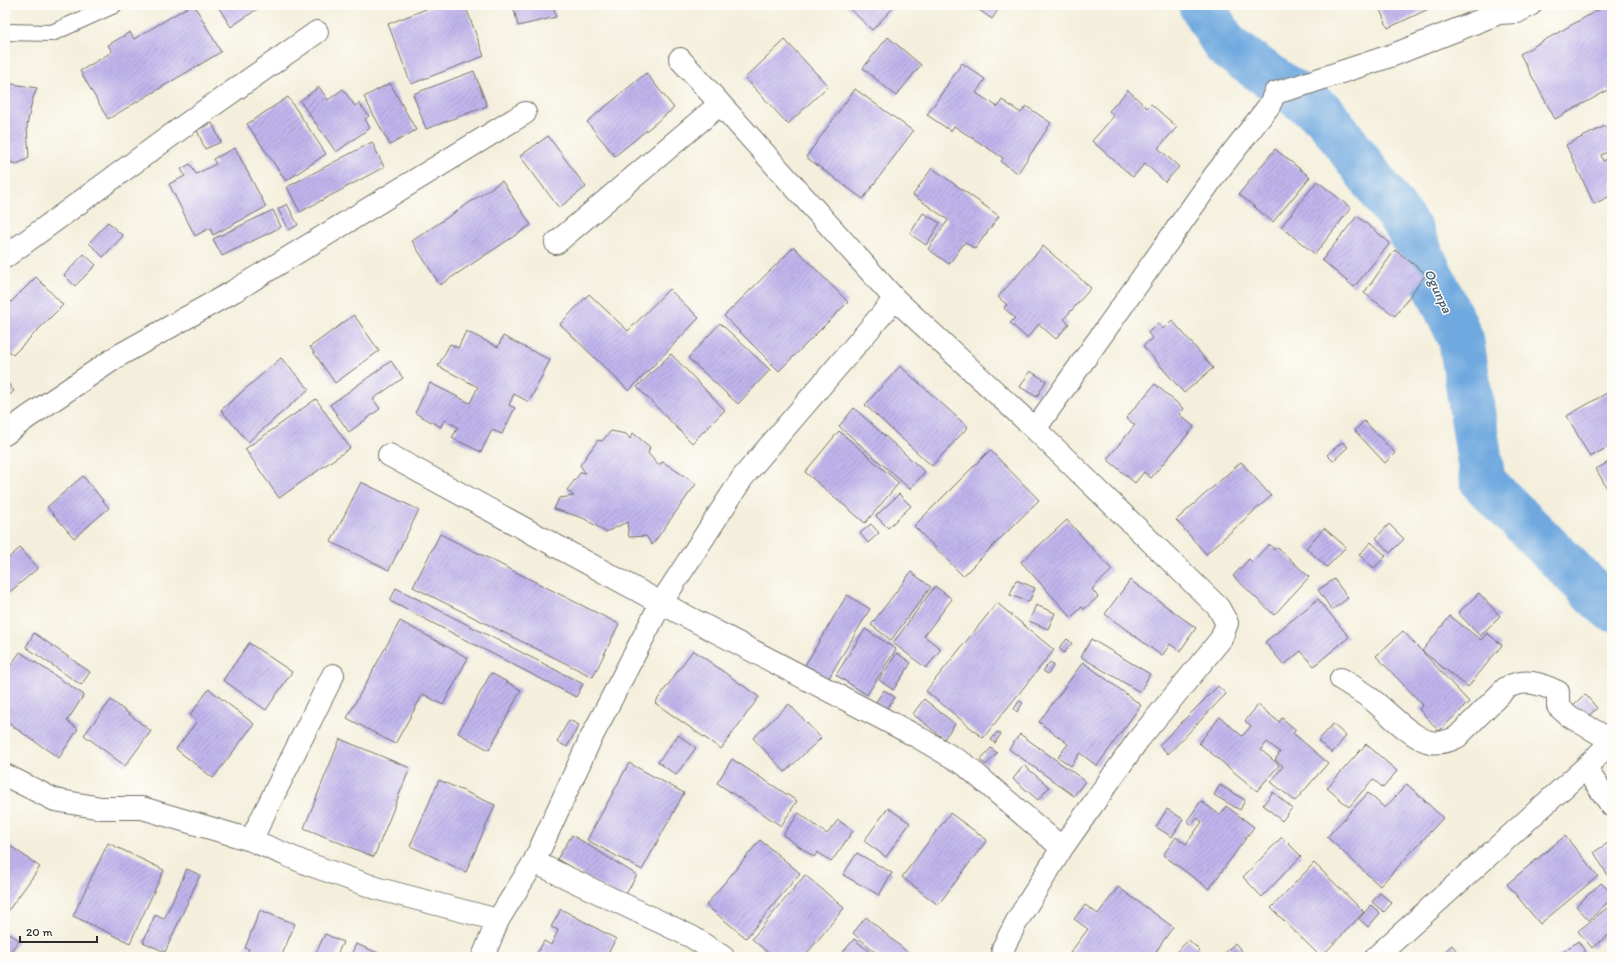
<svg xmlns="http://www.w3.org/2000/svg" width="1617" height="962" font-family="Itim,sans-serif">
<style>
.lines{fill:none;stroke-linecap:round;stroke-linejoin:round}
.river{stroke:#6fa9df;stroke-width:46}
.building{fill:url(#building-hatch)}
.service-casing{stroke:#717069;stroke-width:18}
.minor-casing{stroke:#717069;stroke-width:24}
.service{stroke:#fff;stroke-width:16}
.minor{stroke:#fff;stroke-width:22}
.labels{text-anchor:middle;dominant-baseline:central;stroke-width:3;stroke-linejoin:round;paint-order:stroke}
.water-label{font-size:14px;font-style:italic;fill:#465d73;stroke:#fdfcf7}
</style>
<defs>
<pattern id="building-hatch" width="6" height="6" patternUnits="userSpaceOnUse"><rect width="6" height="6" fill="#c0b5ed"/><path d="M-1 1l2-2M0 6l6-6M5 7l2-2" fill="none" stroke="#9c93c0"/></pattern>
</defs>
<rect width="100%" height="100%" fill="#fdfcf7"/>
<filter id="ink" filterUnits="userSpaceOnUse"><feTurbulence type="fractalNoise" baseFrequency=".025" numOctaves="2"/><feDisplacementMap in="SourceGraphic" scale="8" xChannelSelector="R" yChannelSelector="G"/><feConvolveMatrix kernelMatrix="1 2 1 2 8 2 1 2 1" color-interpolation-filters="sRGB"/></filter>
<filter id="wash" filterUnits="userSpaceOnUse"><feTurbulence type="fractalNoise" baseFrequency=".012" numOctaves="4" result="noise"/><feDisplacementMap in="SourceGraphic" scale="16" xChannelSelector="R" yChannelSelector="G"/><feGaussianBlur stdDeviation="0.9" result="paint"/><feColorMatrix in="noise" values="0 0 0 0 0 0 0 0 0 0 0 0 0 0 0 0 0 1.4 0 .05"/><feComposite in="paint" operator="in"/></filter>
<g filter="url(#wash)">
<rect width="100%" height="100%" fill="#f4efdc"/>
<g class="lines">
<path class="river" d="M1201,5L1226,46L1325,115L1410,231L1461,339L1483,482L1598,597L1612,609"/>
</g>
<g id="blocks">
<path class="building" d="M191,5H194L221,52L108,119L80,71L112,52L108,45L130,32L134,39Z
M217,5H263L231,27Z
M436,5H465L484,56L411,84L388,24Z
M513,5H553L556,17L518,26Z
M846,5H896L872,30Z
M972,5H1001L992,19Z
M1378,5H1437L1388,28Z
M1607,5H1611L1612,7V88L1555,119L1520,54Z
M888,37L921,65L896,96L863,68Z
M785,40L828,86L788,124L745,78Z
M962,63L985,79L976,93L998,107L1002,100L1021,113L1026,106L1051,123L1018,173L1001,162L1003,158L954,126L951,131L927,115Z
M474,71L487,106L426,129L413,94Z
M646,73L674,108L615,156L587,122Z
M390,83L416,130L390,145L364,97Z
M13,84L37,88L32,101L27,126L29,158L17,164L5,161V85Z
M319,87L328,100L343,89L355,106L359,103L369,116L365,119L370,128L336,152L300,101Z
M855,89L913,131L863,199L806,157Z
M1128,90L1147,108L1151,104L1177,127L1158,148L1179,167L1165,182L1145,163L1133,177L1092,141L1114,116L1109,111Z
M288,97L326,154L286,181L247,124Z
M212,123L221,142L205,149L197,130Z
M1605,126L1612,140V150L1601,155L1603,161L1612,157V195L1594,204L1566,145Z
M548,136L586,187L559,208L520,156Z
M372,142L384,167L300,212L287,187Z
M235,148L266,207L213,235L210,228L195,236L169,184L185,176L181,169L190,164L196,174L216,164L213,159Z
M1275,149L1310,177L1273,222L1239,194Z
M932,168L999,216L975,249L965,242L949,264L928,249L948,220L913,195Z
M502,181L531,225L440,285L412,241Z
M1317,181L1351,208L1315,254L1281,227Z
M287,204L298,225L289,230L278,209Z
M273,210L281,227L222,256L213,239Z
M923,213L940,223L926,245L910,234Z
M1357,216L1390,243L1354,287L1322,260Z
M108,222L123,236L103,257L89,243Z
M1043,246L1091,288L1064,319L1069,324L1056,339L1039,324L1027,338L1010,323L1015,318L1004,308L1007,305L998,297Z
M794,247L848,302L779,371L724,316Z
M1395,250L1426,274L1395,316L1364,293Z
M84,254L96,265L75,286L64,275Z
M36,277L63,305L13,355L5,347V308Z
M669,289L699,318L629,391L560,324L589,294L628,331Z
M354,315L379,351L335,383L310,347Z
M1172,320L1213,368L1184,393L1143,346L1152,338L1148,333L1158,323L1163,329Z
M720,323L770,370L738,404L688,358Z
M466,331L498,347L503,336L550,360L529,402L514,394L509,405L515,408L502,434L492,430L481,452L452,438L458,427L444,420L441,427L415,413L430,383L470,403L478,387L438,366L450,344L458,348Z
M671,354L725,410L692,443L637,387Z
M281,358L309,389L248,442L221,410Z
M391,361L403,378L373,399L380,409L349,432L330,405Z
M900,366L968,427L932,466L865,405Z
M1030,371L1046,381L1037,397L1020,387Z
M5,379L14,391L5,399Z
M1155,384L1184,409L1179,414L1194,427L1151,478L1144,472L1135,483L1107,459L1135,425L1126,418Z
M1612,390V445L1590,457L1567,416Z
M316,399L350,448L279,498L245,449Z
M854,408L925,472L910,489L839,426Z
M1364,421L1395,453L1385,463L1355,431Z
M611,431L626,434L630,439L633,433L650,447L648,453L658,465L663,462L696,484L652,545L646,536L629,537L627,522L606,532L583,518L554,509L559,498L574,496L567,490L581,472L585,473L580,465L598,440L602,441Z
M839,431L899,483L865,523L805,472Z
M1342,442L1348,447L1333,461L1327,455Z
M990,450L1039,500L963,576L914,526Z
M1612,460V497L1596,469Z
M1241,462L1271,496L1206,554L1176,520Z
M83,476L109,508L74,538L47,507Z
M361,482L419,510L389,570L331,542Z
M899,494L911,506L888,528L876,516Z
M1067,520L1112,570L1092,589L1098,597L1084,609L1082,607L1071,617L1021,562Z
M871,524L879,533L868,543L860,533Z
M1389,524L1404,539L1390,553L1376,538Z
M1324,528L1346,547L1327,567L1306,548Z
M440,534L619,624L593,677L413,587Z
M1371,542L1386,556L1374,568L1359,555Z
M1269,544L1274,550L1277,547L1309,577L1274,615L1233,576L1249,559L1252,562Z
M20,548L38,568L5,596V561Z
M911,572L931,587L891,640L871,625Z
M1334,579L1348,598L1332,610L1318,590Z
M1016,580L1035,588L1029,602L1010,595Z
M1130,580L1196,628L1180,651L1170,644L1162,656L1105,614Z
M935,586L952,599L924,636L941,649L926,668L893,643Z
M396,588L583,684L576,697L390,601Z
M1479,593L1500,616L1480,636L1458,613Z
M847,595L870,609L828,679L805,665Z
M1318,599L1349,637L1314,666L1301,651L1284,665L1265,642Z
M997,603L1054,650L983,738L926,691Z
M1036,605L1055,613L1048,629L1029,621Z
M1450,616L1481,640L1487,633L1502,645L1468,687L1422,651Z
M400,621L468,658L443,705L423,694L395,744L347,718Z
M865,629L896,649L867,695L836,675Z
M1403,631L1469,702L1439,731L1419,709L1423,705L1376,656Z
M34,633L90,672L81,685L26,647Z
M1067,639L1072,643L1064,653L1059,648Z
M1091,639L1150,674L1140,692L1081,657Z
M249,643L292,672L266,710L223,680Z
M693,650L759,697L721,749L655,703Z
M20,652L84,695L67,721L78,729L59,758L5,721V674Z
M897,653L911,663L893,690L879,680Z
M1050,662L1054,665L1048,674L1043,671Z
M1083,662L1141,705L1097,766L1080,753L1071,766L1058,757L1068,744L1039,722Z
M491,673L521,690L489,750L458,733Z
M1218,686L1226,694L1168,754L1159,745Z
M209,689L254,724L213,778L176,749L197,721L190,715Z
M884,690L895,697L886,710L875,703Z
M1585,694L1597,708L1583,721L1571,707Z
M924,699L955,724L944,739L913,714Z
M111,700L151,731L125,766L84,735Z
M1019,701L1023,703L1017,712L1014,709Z
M789,704L821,738L785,772L753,738Z
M1258,705L1279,722L1282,718L1296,730L1293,733L1328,763L1295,801L1271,782L1283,766L1275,760L1280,752L1267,742L1261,750L1279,765L1257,791L1199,743L1220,717L1242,736L1251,726L1245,721Z
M569,720L579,725L567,747L557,742Z
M1333,724L1346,736L1332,753L1318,741Z
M997,732L1001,734L995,743L991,740Z
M1020,734L1085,781L1074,796L1009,749Z
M678,735L696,748L676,775L658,762Z
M340,739L410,768L374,857L304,828Z
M1366,744L1397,771L1383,788L1373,779L1349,807L1327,788Z
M991,748L997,753L986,765L980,760Z
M732,759L797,801L781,826L717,783Z
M629,763L684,793L642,870L587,840Z
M1024,765L1049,787L1038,800L1013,779Z
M439,780L495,805L466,872L410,846Z
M1407,784L1443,818L1380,886L1327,837L1368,793L1385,808Z
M1220,785L1245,800L1240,810L1214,795Z
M1273,792L1292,808L1282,821L1263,805Z
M1201,801L1220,815L1226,806L1254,827L1209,889L1163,855L1176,837L1186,844L1202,822L1197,818L1192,825L1187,821Z
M888,808L910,823L886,857L864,841Z
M1167,809L1183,819L1172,837L1156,827Z
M799,813L827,834L838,820L853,831L831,862L818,852L814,857L783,835Z
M950,813L987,840L938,905L902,877Z
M572,835L637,875L623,899L557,859Z
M1565,836L1598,876L1540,924L1507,884Z
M1282,837L1301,856L1262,897L1243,877Z
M760,840L800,873L746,938L706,905Z
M5,842L40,867L5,915Z
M108,843L164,870L130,943L73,916Z
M1608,843L1612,850V883L1594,852Z
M857,853L892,873L879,895L843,875Z
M1314,863L1364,912L1321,957L1271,908Z
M187,869L200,875L165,952L143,942L155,915L164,919Z
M805,875L844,908L804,957H773L752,939Z
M1601,883L1612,894V898L1589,920L1576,906Z
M1118,887L1173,927L1152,957H1074L1070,953L1088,929L1074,919L1085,905L1098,914Z
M1380,893L1392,903L1384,912L1372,902Z
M1612,904V932L1592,948L1578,931Z
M1371,905L1380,913L1368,927L1359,919Z
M561,909L616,939L606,957H535L544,941L551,945L558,930L551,927Z
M260,910L295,924L281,957H245L249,949L245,948Z
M866,917L913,957H881L853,933Z
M5,931L19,940L7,957H5Z
M325,934L343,942L336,957H314Z
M854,939L876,957H839Z
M1189,940L1200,951L1194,957H1177L1174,954Z
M1578,941L1587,954L1583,957H1558L1557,956Z
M1235,943L1247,957H1221Z
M356,944L388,957H350Z
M1452,945L1461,957H1438Z"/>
</g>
</g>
<g filter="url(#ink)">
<use href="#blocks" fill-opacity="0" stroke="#717069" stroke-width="1"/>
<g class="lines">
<g class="service-casing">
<path id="service" d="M5,32L52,33L114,5"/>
</g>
<g class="minor-casing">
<path id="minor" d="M1491,5L1499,13L1517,12L1530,5
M680,59L895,299L1035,429L1218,607L1227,623L1221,639L1138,740L1062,848L1017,921L1003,948L1004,957
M556,243L720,104
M5,257L199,115L317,32
M1035,429L1215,175L1269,106L1275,93L1299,86L1393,55L1499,13
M5,434L28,417L118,356L234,291L525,113
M389,455L661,603L916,736L964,764L1062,848
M1341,679C1351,685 1360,691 1370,698C1386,710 1411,738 1430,742C1440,744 1449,741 1457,737L1506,688C1524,678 1540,683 1558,692V706L1569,716L1612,741
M1585,768L1612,806
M5,775L55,800L101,808H142L251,840L308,864L379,889L498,920
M251,840L333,675
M534,862L692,937L723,957
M483,957L498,920L534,862L590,740L661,603L743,477L895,299
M1376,957L1585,768L1612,741"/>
</g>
<use href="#service" class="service"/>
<use href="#minor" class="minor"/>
</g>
</g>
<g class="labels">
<g class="water-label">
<text transform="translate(1438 291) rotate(65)">Ogunpa</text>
</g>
</g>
<rect width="1617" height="962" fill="none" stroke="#fdfcf7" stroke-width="20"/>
<path d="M20 936v6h77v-6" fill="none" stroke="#2b2b2b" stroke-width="2"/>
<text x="26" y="936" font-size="12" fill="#2b2b2b" stroke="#fdfcf7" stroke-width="3" paint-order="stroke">20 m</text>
</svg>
